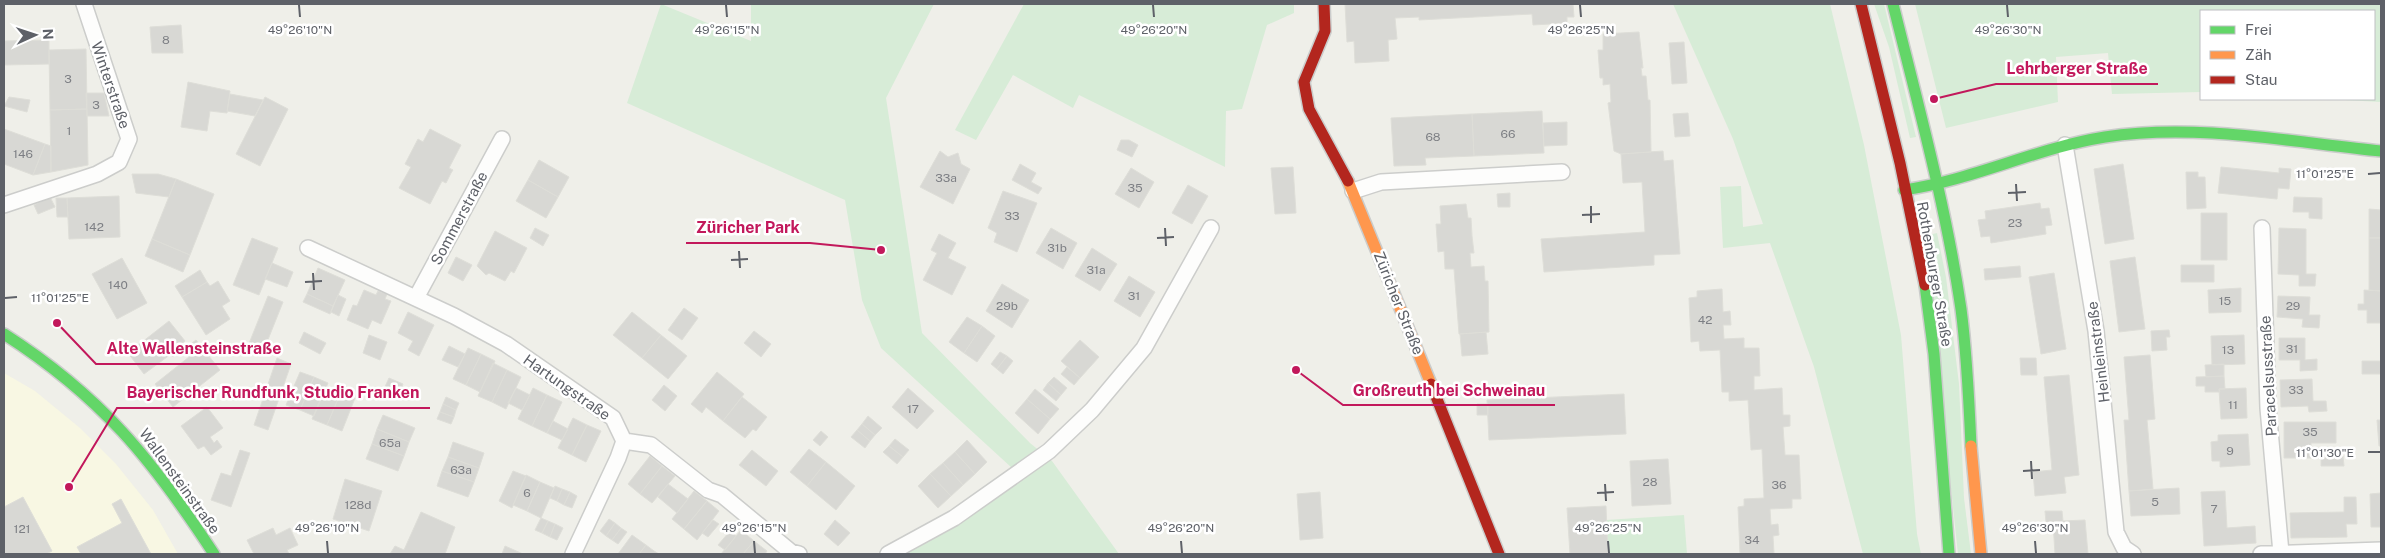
<svg xmlns="http://www.w3.org/2000/svg" width="2385" height="558" font-family="'Public Sans',sans-serif">
<style>
.commercial{fill:#f8f7e3}
.green{fill:#d7ecd7}
.building{fill:#d8d8d4;stroke:#deded8}
.lines{fill:none;stroke-linecap:round;stroke-linejoin:round}
.street-casing{stroke:#cccdcb;stroke-width:18}
.fast-casing{stroke:#cbcccb;stroke-width:14}
.slow-casing{stroke:#cbcccb;stroke-width:14}
.jam-casing{stroke:#cbcccb;stroke-width:14}
.street{stroke:#fdfdfc;stroke-width:15}
.fast{stroke:#63d668;stroke-width:11}
.slow{stroke:#ff974d;stroke-width:11}
.jam{stroke:#b3261e;stroke-width:11}
.ticks{fill:none;stroke:#5e6168;stroke-width:2}
.labels{text-anchor:middle;dominant-baseline:central;stroke-width:5;stroke-linejoin:round;paint-order:stroke}
.number-label{font-size:12px;fill:#7d7f84}
.street-label{font-size:15px;fill:#5e6168;stroke:#fff}
.ticks-label{font-size:12px;text-anchor:middle;fill:#5e6168;stroke:#fff;stroke-width:5;stroke-linejoin:round;paint-order:stroke}
.leader{fill:none;stroke:#c2185b;stroke-width:2}
.callout-dot{fill:#c2185b;stroke:#fff;stroke-width:2}
.callout-label{font-size:16px;text-anchor:middle;font-weight:bold;fill:#c2185b;stroke:#fff;stroke-width:5;stroke-linejoin:round;paint-order:stroke}
</style>
<rect width="100%" height="100%" fill="#efefe9"/>
<path class="commercial" d="M4,373L35,391L80,428L116,464L153,510L178,554H4Z"/>
<path class="green" d="M661,4L751,41V4H934L886,98L922,333L1030,443L1052,461L1119,554H904L1024,479L881,348L862,300L845,200L627,103Z
M1024,4H1294V13L1267,25L1242,109L1226,111L1225,167L1079,95L1073,108L1013,75L976,140L955,130Z
M1673,4H1830L1864,145L1901,335L1917,534L1921,554H1863L1814,367L1770,243L1723,248L1720,187L1741,186L1743,227L1763,224L1733,139Z
M1874,4H1884L1916,137L1910,138L1889,47Z
M1915,4H2381V102L2326,99H2374V11H2201V92L2112,94L2108,53L2056,57L2058,102L1946,128Z
M1937,233L1946,277L1959,384L1964,498L1971,554H1958L1924,236Z
M1684,515L1687,554H1608L1606,520Z"/>
<path class="building" d="M1345,4H1573L1574,17H1567V23L1533,25L1532,14L1419,20V17L1395,18L1397,39L1388,40L1389,61L1355,63L1354,41L1347,42Z
M181,25L183,53H152L150,27Z
M1639,32L1643,68H1641L1642,76H1646L1648,100H1650L1651,152L1621,154L1614,151L1608,103L1611,102L1610,84L1603,85V78H1600L1598,50H1603V34Z
M49,40V64L4,65V41Z
M1684,42L1687,83L1672,84L1669,43Z
M86,49L87,109L50,110L49,50Z
M188,82L230,91L227,113L210,111L207,131L181,127Z
M86,93H104L109,116H87Z
M230,94L263,100L255,116L227,111Z
M9,97L30,100L27,112L4,106Z
M265,97L288,109L260,166L236,154Z
M87,109L88,165L51,172L50,110Z
M1542,111L1544,153L1474,156L1472,114Z
M1688,113L1690,136L1675,137L1673,114Z
M1472,114L1474,156L1425,158L1426,165L1394,166L1391,118Z
M1567,122V145L1544,146L1543,123Z
M4,129L45,144L33,175L4,164Z
M430,129L461,145L449,168L453,170L451,173L446,183L442,181L430,204L399,188L411,167L405,164L418,139L423,142Z
M1121,140H1129L1138,145L1132,157L1117,150Z
M45,144L51,146V172L33,175Z
M940,151L948,157L958,153L961,164L970,169L953,204L920,187Z
M1663,151L1664,161L1673,160L1680,254L1654,255V265L1544,272L1541,239L1645,232L1642,182L1623,183L1621,154Z
M539,160L569,177L558,197L528,180Z
M1020,164L1036,173L1031,182L1042,188L1038,194L1012,180Z
M2123,164L2134,239L2105,244L2094,169Z
M1293,167L1296,213L1275,214L1271,168Z
M2221,167L2279,173V168L2291,169L2289,189L2278,188L2277,199L2218,193Z
M1131,168L1154,182L1139,208L1115,194Z
M2186,172H2198V177H2205L2206,208L2187,209Z
M132,174H158L176,179L169,197L136,193Z
M176,179L214,194L190,255L152,239Z
M528,180L558,197L546,218L516,201Z
M1188,185L1208,196L1192,224L1172,213Z
M1003,191L1037,203L1017,252L994,242L997,233L988,228Z
M1510,193V207H1498L1497,194Z
M119,196L120,237L69,239L67,198Z
M50,197L55,207L38,214L34,205Z
M2294,197L2322,198V219L2309,218V212H2293Z
M56,198H67L68,217H57Z
M2040,203L2041,209L2049,208L2052,225L2045,226L2046,234L1991,243L1990,236L1981,237L1978,220L1986,219L1985,211Z
M1466,204L1468,218H1471L1472,236L1474,253H1470L1471,267L1484,266L1485,281H1488L1489,332L1459,334L1454,269H1445L1444,251L1438,252L1436,224H1441L1440,206Z
M2369,209L2381,210V238H2369Z
M2201,213H2227V260H2201Z
M535,228L549,235L543,246L530,238Z
M1051,228L1077,243L1063,269L1036,253Z
M2279,228L2306,229V274H2316L2315,286H2299V275L2278,274Z
M495,231L527,248L514,273L511,271L505,281L489,273L486,275L477,266Z
M939,234L956,243L948,258L966,267L952,295L923,280L937,253L931,250Z
M252,238L278,248L259,295L233,285Z
M2369,238H2381V291L2369,290Z
M152,239L190,255L183,272L145,256Z
M1092,248L1117,264L1100,291L1075,276Z
M456,257L472,265L463,281L448,273Z
M2135,257L2145,329L2119,332L2110,261Z
M122,258L147,303L117,319L92,274Z
M272,263L293,272L287,287L265,279Z
M2181,265H2214V282H2181Z
M2020,266L2021,277L1985,280L1984,269Z
M318,268L345,280L333,306L307,294Z
M200,270L207,282L182,297L175,286Z
M2054,273L2066,349L2041,354L2029,277Z
M1129,276L1155,292L1140,317L1114,301Z
M218,281L230,301L222,306L230,319L206,335L182,297L207,282L210,286Z
M1002,284L1029,300L1012,328L986,311Z
M2241,288V312L2209,313L2208,290Z
M1722,289L1723,312L1730,311L1731,325H1723L1724,339L1744,338V348H1759L1760,376H1754V390L1782,388L1783,415H1790V426L1783,427L1785,455H1799L1801,499H1792V508L1770,509L1771,525L1778,524L1779,535L1773,536L1774,554H1740L1738,507L1744,506V499L1764,498L1762,449L1751,450L1748,400L1729,401V392H1722L1720,350L1700,351L1699,341L1691,342L1689,298L1697,297V291Z
M364,290L376,295L378,291L387,294L385,299L391,301L381,324L372,320L368,329L347,320L353,305L357,306Z
M2364,290L2381,291V323H2367V310H2358V304H2364Z
M307,294L333,306L330,314L303,302Z
M338,295L346,299L339,316L331,312Z
M268,296L283,302L263,352L248,346Z
M2278,296L2310,297L2309,315H2320L2319,328L2302,327L2303,319L2277,317Z
M684,308L698,318L682,340L668,330Z
M408,312L434,325L419,356L408,350L413,341L398,333Z
M632,312L661,335L642,358L613,335Z
M967,317L982,326L964,353L949,342Z
M169,321L185,341L177,347L180,351L173,357L171,354L144,374L128,353Z
M982,326L995,336L977,362L964,353Z
M2169,330L2170,337H2166L2167,350L2152,351L2151,331Z
M754,331L771,344L761,357L744,343Z
M304,332L326,343L320,354L299,343Z
M1486,332L1488,354L1462,356L1460,334Z
M369,335L387,342L380,360L363,353Z
M661,335L687,356L668,379L642,358Z
M2244,335L2245,364L2212,365L2211,336Z
M2279,338H2305V360L2317,359V370L2300,371V360H2279Z
M196,340L220,370L173,407L155,384L189,357L183,350Z
M1080,340L1099,357L1080,378L1061,361Z
M449,346L465,354L458,367L442,360Z
M468,348L481,354L466,385L453,379Z
M1000,352L1007,356L997,369L991,364Z
M481,354L495,361L480,392L466,385Z
M2150,355L2155,419L2147,420L2153,489L2129,491L2124,420H2129L2124,357Z
M1007,356L1013,361L1003,374L997,369Z
M277,358L291,364L268,430L254,425Z
M2020,358H2036L2037,375H2021Z
M2362,361H2381V374H2362Z
M493,363L507,370L492,402L478,396Z
M2224,364V376L2206,377L2205,365Z
M1067,367L1080,378L1074,385L1061,374Z
M507,370L521,377L506,409L492,402Z
M300,372L314,377L300,410L286,405Z
M717,372L744,394L723,421L706,407L702,413L691,404Z
M2069,375L2079,475L2064,477L2066,493L2035,496L2033,472L2052,470L2044,377Z
M2224,376L2225,389H2219L2220,392H2205V386H2196V377Z
M314,377L328,383L314,416L300,410Z
M1054,377L1067,388L1061,395L1048,383Z
M389,378L403,384L398,395L384,389Z
M2312,379L2313,401H2326L2327,411L2309,412L2308,406L2281,407L2280,380Z
M1048,383L1061,395L1056,401L1043,390Z
M664,385L677,396L665,411L652,400Z
M326,386L341,392L327,425L312,419Z
M516,388L530,395L522,410L508,403Z
M533,388L547,395L532,426L518,419Z
M908,388L934,411L917,429L892,407Z
M2246,388L2247,418L2221,419L2219,389Z
M1035,389L1059,409L1050,419L1027,399Z
M341,392L355,398L342,431L327,425Z
M1624,394L1626,434L1489,440L1487,400Z
M547,395L562,402L547,433L532,426Z
M446,397L459,403L456,410L443,404Z
M742,397L767,417L756,431L753,429L745,438L723,421Z
M1027,399L1050,419L1038,434L1015,413Z
M443,404L456,410L454,417L440,412Z
M1477,404H1488V415H1477Z
M207,407L223,428L210,437L214,443L217,440L222,447L211,455L204,446L198,449L181,426Z
M440,412L454,417L451,424L437,419Z
M383,415L415,428L409,442L377,429Z
M868,416L882,428L875,435L862,424Z
M573,418L587,425L572,455L558,448Z
M2377,420H2381V446H2379Z
M553,421L568,429L562,440L547,433Z
M2284,422H2336V443H2311V458H2284Z
M862,424L875,435L870,441L857,430Z
M587,425L601,431L586,462L572,455Z
M377,429L409,442L404,456L372,444Z
M857,430L870,441L865,448L851,437Z
M821,431L828,437L820,446L813,440Z
M2248,434L2250,465L2220,467V461H2212L2211,442L2218,441V435Z
M895,439L909,450L903,457L889,446Z
M967,440L987,462L975,474L955,452Z
M453,442L484,453L479,468L448,457Z
M372,444L404,456L398,471L366,459Z
M889,446L903,457L897,464L883,452Z
M809,449L826,462L807,486L790,472Z
M240,450L250,453L231,507L211,500L221,473L231,476Z
M752,450L778,471L766,486L739,465Z
M955,452L975,474L963,485L943,463Z
M650,456L662,466L640,494L628,484Z
M2321,456H2343L2344,466H2321Z
M448,457L479,468L474,482L442,471Z
M1668,459L1671,504L1632,506L1630,461Z
M826,462L855,486L836,510L807,486Z
M943,463L963,485L951,496L930,474Z
M662,466L675,476L652,503L640,494Z
M442,471L474,482L468,497L437,486Z
M513,471L526,476L512,508L499,501Z
M930,474L951,496L938,508L918,486Z
M526,475L540,482L527,511L513,505Z
M345,479L382,491L369,531L333,519Z
M540,482L554,488L541,518L527,511Z
M668,484L688,499L677,513L658,497Z
M555,486L562,489L557,501L550,498Z
M2179,488L2180,514L2131,516L2129,491Z
M562,489L570,492L564,505L557,501Z
M694,491L707,501L684,529L672,519Z
M2225,491L2227,528L2255,526L2256,543L2204,546L2201,492Z
M570,492L577,496L572,508L564,505Z
M1320,492L1323,538L1300,540L1297,494Z
M2381,493V527H2371L2370,494Z
M23,497L52,551L46,554H4V507Z
M2344,497H2356L2357,524H2346L2347,537L2291,538L2290,513L2344,512Z
M121,499L151,554H81L77,547L122,523L112,504Z
M707,501L719,511L697,540L684,529Z
M1606,506L1608,554H1570L1567,508Z
M2045,511H2062L2063,521L2085,520L2088,554H2055L2053,522H2046Z
M421,512L455,527L445,554H390L395,546L404,550Z
M541,518L548,521L542,533L535,530Z
M609,519L615,523L606,536L600,531Z
M713,520L719,524L708,537L702,533Z
M835,520L850,533L838,546L824,534Z
M548,521L555,524L550,537L542,533Z
M615,523L621,528L612,540L606,536Z
M555,524L563,528L557,540L550,537Z
M273,528L276,535L290,528L298,545L287,550L289,554H254L247,540Z
M621,528L627,532L618,544L612,540Z
M741,530L754,541L743,554H721Z
M730,531L736,536L725,550L718,545Z
M632,535L646,545L639,554H618Z
M754,541L767,551L765,554H743Z
M646,545L654,551L659,554H639Z
M505,546L523,554H502Z"/>
<g class="lines">
<g class="street-casing">
<path id="street" d="M2065,145L2096,331L2116,532L2124,548L2133,554
M1353,191L1381,182L1562,172
M4,205L97,174L119,162L129,139L84,4
M2262,228L2268,408L2281,553
M308,248L454,316L506,344L613,418L624,441
M416,298L502,139
M624,441L651,445L708,490L722,495L791,552L799,554
M573,554L618,458L624,441
M888,554L954,518L1049,451L1092,410L1144,348L1211,228
M2261,554L2381,550"/>
</g>
<g class="fast-casing">
<path id="fast" d="M1893,4C1918,105 1946,206 1961,309C1967,354 1969,400 1971,446
M1904,190C1973,180 2036,148 2105,137C2196,123 2291,142 2381,151
M1925,285L1934,354L1949,554
M4,334C101,396 152,459 214,554"/>
</g>
<g class="slow-casing">
<path id="slow" d="M1348,181L1431,384
M1971,446L1981,554"/>
</g>
<g class="jam-casing">
<path id="jam" d="M1324,4L1325,31L1304,82L1309,109L1348,181
M1861,4L1900,163L1925,285
M1431,384L1499,554"/>
</g>
<use href="#street" class="street"/>
<use href="#fast" class="fast"/>
<use href="#slow" class="slow"/>
<use href="#jam" class="jam"/>
</g>
<path class="ticks" d="M299,5L300,17M726,5L727,17M1153,5L1154,17M1580,5L1581,17M2007,5L2008,17M2368,174L2380,173M2016,184L2017,201M2008,193L2026,192M1591,206V223M1582,215L1600,214M1165,228L1166,246M1157,238L1174,237M739,251L740,268M731,260L748,259M313,273L314,290M305,282L322,281M5,298L17,297M2368,452H2380M2031,461L2032,479M2023,471L2040,470M1605,484L1606,501M1597,493L1614,492M327,541L328,553M754,541L755,553M1181,541L1182,553M1608,541L1609,553M2035,541L2036,553"/>
<g class="labels">
<g class="number-label">
<text x="166" y="40">8</text>
<text x="68" y="79">3</text>
<text x="96" y="105">3</text>
<text x="69" y="131">1</text>
<text x="1508" y="134">66</text>
<text x="1433" y="137">68</text>
<text x="23" y="154">146</text>
<text x="946" y="178">33a</text>
<text x="1135" y="188">35</text>
<text x="1012" y="216">33</text>
<text x="2015" y="223">23</text>
<text x="94" y="227">142</text>
<text x="1057" y="248">31b</text>
<text x="1096" y="270">31a</text>
<text x="118" y="285">140</text>
<text x="1134" y="296">31</text>
<text x="2225" y="301">15</text>
<text x="1007" y="306">29b</text>
<text x="2293" y="306">29</text>
<text x="1705" y="320">42</text>
<text x="2292" y="349">31</text>
<text x="2228" y="350">13</text>
<text x="2296" y="390">33</text>
<text x="2233" y="405">11</text>
<text x="913" y="409">17</text>
<text x="2310" y="432">35</text>
<text x="390" y="443">65a</text>
<text x="2230" y="451">9</text>
<text x="461" y="470">63a</text>
<text x="1650" y="482">28</text>
<text x="1779" y="485">36</text>
<text x="527" y="493">6</text>
<text x="2155" y="502">5</text>
<text x="358" y="505">128d</text>
<text x="2214" y="509">7</text>
<text x="22" y="529">121</text>
<text x="1752" y="540">34</text>
</g>
<g class="street-label">
<text transform="translate(111 85) rotate(71)">Winterstraße</text>
<text transform="translate(459 218) rotate(-62)">Sommerstraße</text>
<text transform="translate(1935 274) rotate(80)">Rothenburger Straße</text>
<text transform="translate(1399 303) rotate(68)">Züricher Straße</text>
<text transform="translate(2098 352) rotate(-97)">Heinleinstraße</text>
<text transform="translate(2268 376) rotate(-93)">Paracelsusstraße</text>
<text transform="translate(567 387) rotate(35)">Hartungstraße</text>
<text transform="translate(180 481) rotate(54)">Wallensteinstraße</text>
</g>
</g>
<g class="ticks-label">
<text x="300" y="34">49°26'10"N</text>
<text x="727" y="34">49°26'15"N</text>
<text x="1154" y="34">49°26'20"N</text>
<text x="1581" y="34">49°26'25"N</text>
<text x="2008" y="34">49°26'30"N</text>
<text x="2325" y="178">11°01'25"E</text>
<text x="60" y="302">11°01'25"E</text>
<text x="2325" y="457">11°01'30"E</text>
<text x="327" y="532">49°26'10"N</text>
<text x="754" y="532">49°26'15"N</text>
<text x="1181" y="532">49°26'20"N</text>
<text x="1608" y="532">49°26'25"N</text>
<text x="2035" y="532">49°26'30"N</text>
</g>
<path class="leader" d="M1934 99L1996 84H2158M881 250L810 243H686M57 323L96 364H291M1296 370L1343 405H1555M69 487L117 408H430"/>
<g class="callout-dot">
<circle cx="1934" cy="99" r="5"/>
<circle cx="881" cy="250" r="5"/>
<circle cx="57" cy="323" r="5"/>
<circle cx="1296" cy="370" r="5"/>
<circle cx="69" cy="487" r="5"/>
</g>
<g class="callout-label">
<text x="2077" y="74">Lehrberger Straße</text>
<text x="748" y="233">Züricher Park</text>
<text x="194" y="354">Alte Wallensteinstraße</text>
<text x="1449" y="396">Großreuth bei Schweinau</text>
<text x="273" y="398">Bayerischer Rundfunk, Studio Franken</text>
</g>
<rect width="2385" height="558" fill="none" stroke="#5e6168" stroke-width="10"/>
<rect x="2200" y="10" width="175" height="90" fill="#ffffff" stroke="#bfc0c3"/>
<rect x="2210" y="26" width="25" height="8" fill="#63d668" stroke="#bfc0c3"/>
<text x="2245" y="35" font-size="15" fill="#5e6168">Frei</text>
<rect x="2210" y="51" width="25" height="8" fill="#ff974d" stroke="#bfc0c3"/>
<text x="2245" y="60" font-size="15" fill="#5e6168">Zäh</text>
<rect x="2210" y="76" width="25" height="8" fill="#b3261e" stroke="#bfc0c3"/>
<text x="2245" y="85" font-size="15" fill="#5e6168">Stau</text>
<g transform="translate(35 35) rotate(87)" stroke="#ffffff" stroke-width="4" paint-order="stroke">
<path d="M0-4L9 19L0 12L-9 19Z" fill="#5e6168"/>
<text y="-8" font-size="14" font-weight="bold" text-anchor="middle" fill="#5e6168">N</text>
</g>
</svg>
